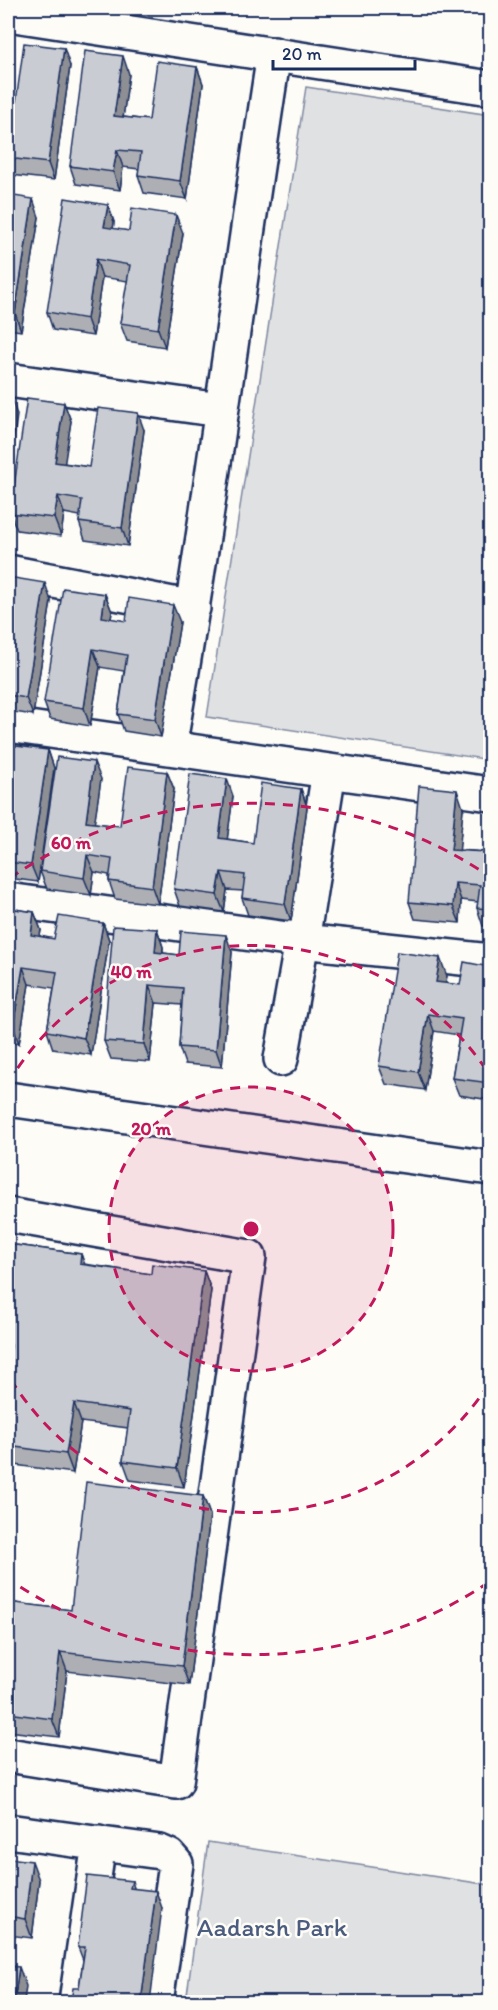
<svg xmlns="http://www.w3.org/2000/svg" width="498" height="2010" font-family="Itim,sans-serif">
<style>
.green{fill:#e0e1e3;stroke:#7e88a0;stroke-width:1.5}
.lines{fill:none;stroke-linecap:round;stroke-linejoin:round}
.street-casing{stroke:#1b2f5e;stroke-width:38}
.secondary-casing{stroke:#1b2f5e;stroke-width:38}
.street{stroke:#fdfcf7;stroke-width:33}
.secondary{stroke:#fdfcf7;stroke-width:33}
.wall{fill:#adafb5;stroke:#1b2f5e;stroke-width:1.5}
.shaded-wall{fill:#8d8f94;stroke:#1b2f5e;stroke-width:1.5}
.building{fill:#c9ccd3;stroke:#1b2f5e;stroke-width:1.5}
.ring{fill:none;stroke:#c2185b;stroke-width:3;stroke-dasharray:10 8}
.labels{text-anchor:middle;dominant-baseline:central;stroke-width:5;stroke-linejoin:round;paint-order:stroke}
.park-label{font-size:26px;fill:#4c5c7f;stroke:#fdfcf7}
.centre{fill:#c2185b;stroke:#fdfcf7;stroke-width:3}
.ring-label{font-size:18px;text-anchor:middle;font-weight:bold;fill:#c2185b;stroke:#fdfcf7;stroke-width:5;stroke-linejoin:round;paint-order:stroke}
</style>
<rect width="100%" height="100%" fill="#fdfcf7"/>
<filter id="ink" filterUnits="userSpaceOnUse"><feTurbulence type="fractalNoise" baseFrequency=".0167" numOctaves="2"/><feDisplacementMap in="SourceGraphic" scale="12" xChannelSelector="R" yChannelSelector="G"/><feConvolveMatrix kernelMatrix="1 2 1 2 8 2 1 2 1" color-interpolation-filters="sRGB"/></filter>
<g filter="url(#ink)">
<path class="green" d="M306,87L490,115V760L207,717Z
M208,1842L490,1885V2002H186Z"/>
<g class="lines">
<g class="street-casing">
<path id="street" d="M8,14L490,88
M8,380L220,410
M8,572L193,608
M8,725L490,794
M169,748C209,518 238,285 274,54
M8,900L302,941L490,961
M281,1059L302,941L329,771
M8,1215L249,1257L176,1782L8,1755
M8,1831L160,1852L169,1856L176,1864L156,2002
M76,2002L99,1843"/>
</g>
<g class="secondary-casing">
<path id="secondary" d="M8,1099L490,1168"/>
</g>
<use href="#street" class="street"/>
<use href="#secondary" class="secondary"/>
</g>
<path class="wall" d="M173,8H212L211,13Z
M465,8H490V11Z
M70,66L54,180L11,175L8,165V101L16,102Z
M197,67L203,84L187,199L144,193L138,175L139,169L123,167L120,190L76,184L70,166L129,74L123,117L149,120Z
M8,195L39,217L21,331L8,329Z
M108,205L114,222L113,229L129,231L183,233L165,347L127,341L120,323L128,281L102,277L93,336L53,330L47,312Z
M64,403L71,421L64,463L89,467L144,430L128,546L85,540L79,522L80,516L64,513L61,536L17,530L10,513Z
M8,577L51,601L33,715L8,711Z
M105,594L112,612L111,619L126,621L180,622L161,737L124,731L118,714L124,671L100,667L90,726L50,719L44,702Z
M48,750L54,768L38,882L8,878V751Z
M167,772L174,789L158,904L115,899L109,881V875L94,872L91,895L47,889L40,871L101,779L94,823L120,826Z
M301,789L307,807L291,921L248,915L242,898L243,891L227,890L224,912L180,906L174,889L233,796L227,839L253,843Z
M490,799V926H483L477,908L478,902L461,900L460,923L415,919L409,902L463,808L459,850L486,852Z
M8,908L34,912L41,930L40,936L54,939L103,923L109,940L91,1055L53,1049L47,1031L54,988L29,984L19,1044L8,1042Z
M157,929L163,947V953L179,955L232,952L222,1067L185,1064L179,1047L182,1005L156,1003L150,1062L111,1059L104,1041Z
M490,967V1100L459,1095L452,1078L459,1035L434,1031L425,1090L386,1084L379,1066L447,976L445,983L460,985Z
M8,1244L81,1254L84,1264L151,1274L204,1271L211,1290L184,1487L130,1480L123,1461L128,1428L81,1422L73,1473L8,1464Z
M203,1496L210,1515L189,1685L67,1671L59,1737L8,1731V1602L71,1610Z
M8,1858L39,1880L32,1938L9,1935L8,1950Z
M132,1881L134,1888L162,1908L79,1988L83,1960L78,1947Z"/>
<path class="shaded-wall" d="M64,48L70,66L54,180L48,163Z
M123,56L129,74L121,133L114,116Z
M197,67L203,84L187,199L180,181Z
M117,150L123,167L120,190L113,172Z
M33,199L39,217L21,331L15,313Z
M108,205L114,222L111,245L104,227Z
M176,215L183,233L165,347L158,329Z
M96,259L102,277L93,336L87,319Z
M11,397L17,415L8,483V420Z
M64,403L71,421L62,480L55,462Z
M138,413L144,430L128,546L122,528Z
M58,496L64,513L61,536L54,518Z
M45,583L51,601L33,715L26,698Z
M105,594L112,612L108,635L102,617Z
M173,605L180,622L161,737L155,719Z
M93,649L100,667L90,726L84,708Z
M48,750L54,768L38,882L31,865Z
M94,762L101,779L92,839L86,822Z
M167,772L174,789L158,904L152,887Z
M227,779L233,796L225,856L219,838Z
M301,789L307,807L291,921L285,904Z
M457,790L463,808L458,867L451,850Z
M87,855L94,872L91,895L84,878Z
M221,872L227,890L224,912L217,895Z
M455,883L461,900L460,923L453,906Z
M34,912L41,930L37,952L31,935Z
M103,923L109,940L91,1055L84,1038Z
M157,929L163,947L161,969L155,952Z
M226,935L232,952L222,1067L216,1050Z
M440,958L447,976L443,999L436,982Z
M23,967L29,984L19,1044L13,1026Z
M149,985L156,1003L150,1062L144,1044Z
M428,1014L434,1031L425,1090L418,1072Z
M81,1254L88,1273L80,1264Z
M204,1271L211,1290L184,1487L177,1468Z
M74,1403L81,1422L73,1473L66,1454Z
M203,1496L210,1515L189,1685L182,1666Z
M60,1652L67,1671L59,1737L52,1719Z
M32,1861L39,1880L32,1938L25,1919Z
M156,1891L162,1908L150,2002H141Z
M8,1929L9,1935L8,1950Z
M19,1967L26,1986L24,2002H14Z"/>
<path class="building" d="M24,43L64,48L48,163L8,158V101L16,102Z
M85,51L123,56L114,116L149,120L157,61L197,67L180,181L138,175L141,152L117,150L113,172L70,166Z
M8,195L33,199L15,313L8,312Z
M65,198L108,205L104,227L129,231L132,208L176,215L158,329L120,323L130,265L96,259L87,319L47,312Z
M8,397H11L8,420Z
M27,398L64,403L55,462L89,467L98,408L138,413L122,528L79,522L82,500L58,496L54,518L10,513Z
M8,577L45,583L26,698L8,695Z
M63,588L105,594L102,617L126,621L129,598L173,605L155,719L118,714L127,655L93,649L84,708L44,702Z
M8,745L48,750L31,865L8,862Z
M57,757L94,762L86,822L120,826L128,767L167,772L152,887L109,881L112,859L87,855L84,878L40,871Z
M190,774L227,779L219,838L253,843L261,783L301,789L285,904L242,898L245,875L221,872L217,895L174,889Z
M419,786L457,790L451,850L486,852L490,799V909L477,908L480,885L455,883L453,906L409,902Z
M8,908L34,912L31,935L54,939L59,916L103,923L84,1038L47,1031L57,972L23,967L13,1026L8,1025Z
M113,926L157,929L155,952L179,955L181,931L226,935L216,1050L179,1047L183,988L149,985L144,1044L104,1041Z
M397,952L440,958L436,982L460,985L464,962L490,967V1083L452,1078L462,1019L428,1014L418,1072L379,1066Z
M8,1244L81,1254L80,1264L151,1274L152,1264L204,1271L177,1468L123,1461L130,1411L74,1403L66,1454L8,1446V1367L11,1345L8,1344Z
M86,1482L203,1496L182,1666L60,1652L52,1719L8,1713V1602L71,1610Z
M8,1858L32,1861L25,1919L8,1916Z
M87,1876L132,1881L130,1888L156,1891L141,2002H71L73,1988H79L85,1947H78Z
M8,1966L19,1967L14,2002H8Z"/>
</g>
<circle cx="251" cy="1229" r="142" fill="#c2185b" fill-opacity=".12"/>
<g class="ring">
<circle cx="251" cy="1229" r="142"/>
<path d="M489 1384A284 284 0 0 1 8 1375M8 1083A284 284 0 0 1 489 1074"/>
<path d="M489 1582A426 426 0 0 1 10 1580M10 878A426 426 0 0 1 489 876"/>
</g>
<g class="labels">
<g class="park-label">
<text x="272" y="1927">Aadarsh Park</text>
</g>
</g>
<circle cx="251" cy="1229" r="9" class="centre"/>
<g class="ring-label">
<text x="71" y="849">60 m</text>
<text x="131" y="978">40 m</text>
<text x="151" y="1135">20 m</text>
</g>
<rect width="498" height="2010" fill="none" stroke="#fdfcf7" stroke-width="30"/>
<rect x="15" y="15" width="468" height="1980" fill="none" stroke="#1b2f5e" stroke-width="2" filter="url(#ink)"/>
<path d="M273 60v9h142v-9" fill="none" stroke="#1b2f5e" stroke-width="3"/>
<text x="282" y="60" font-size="18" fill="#1b2f5e" stroke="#fdfcf7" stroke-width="4.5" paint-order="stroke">20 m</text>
</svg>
